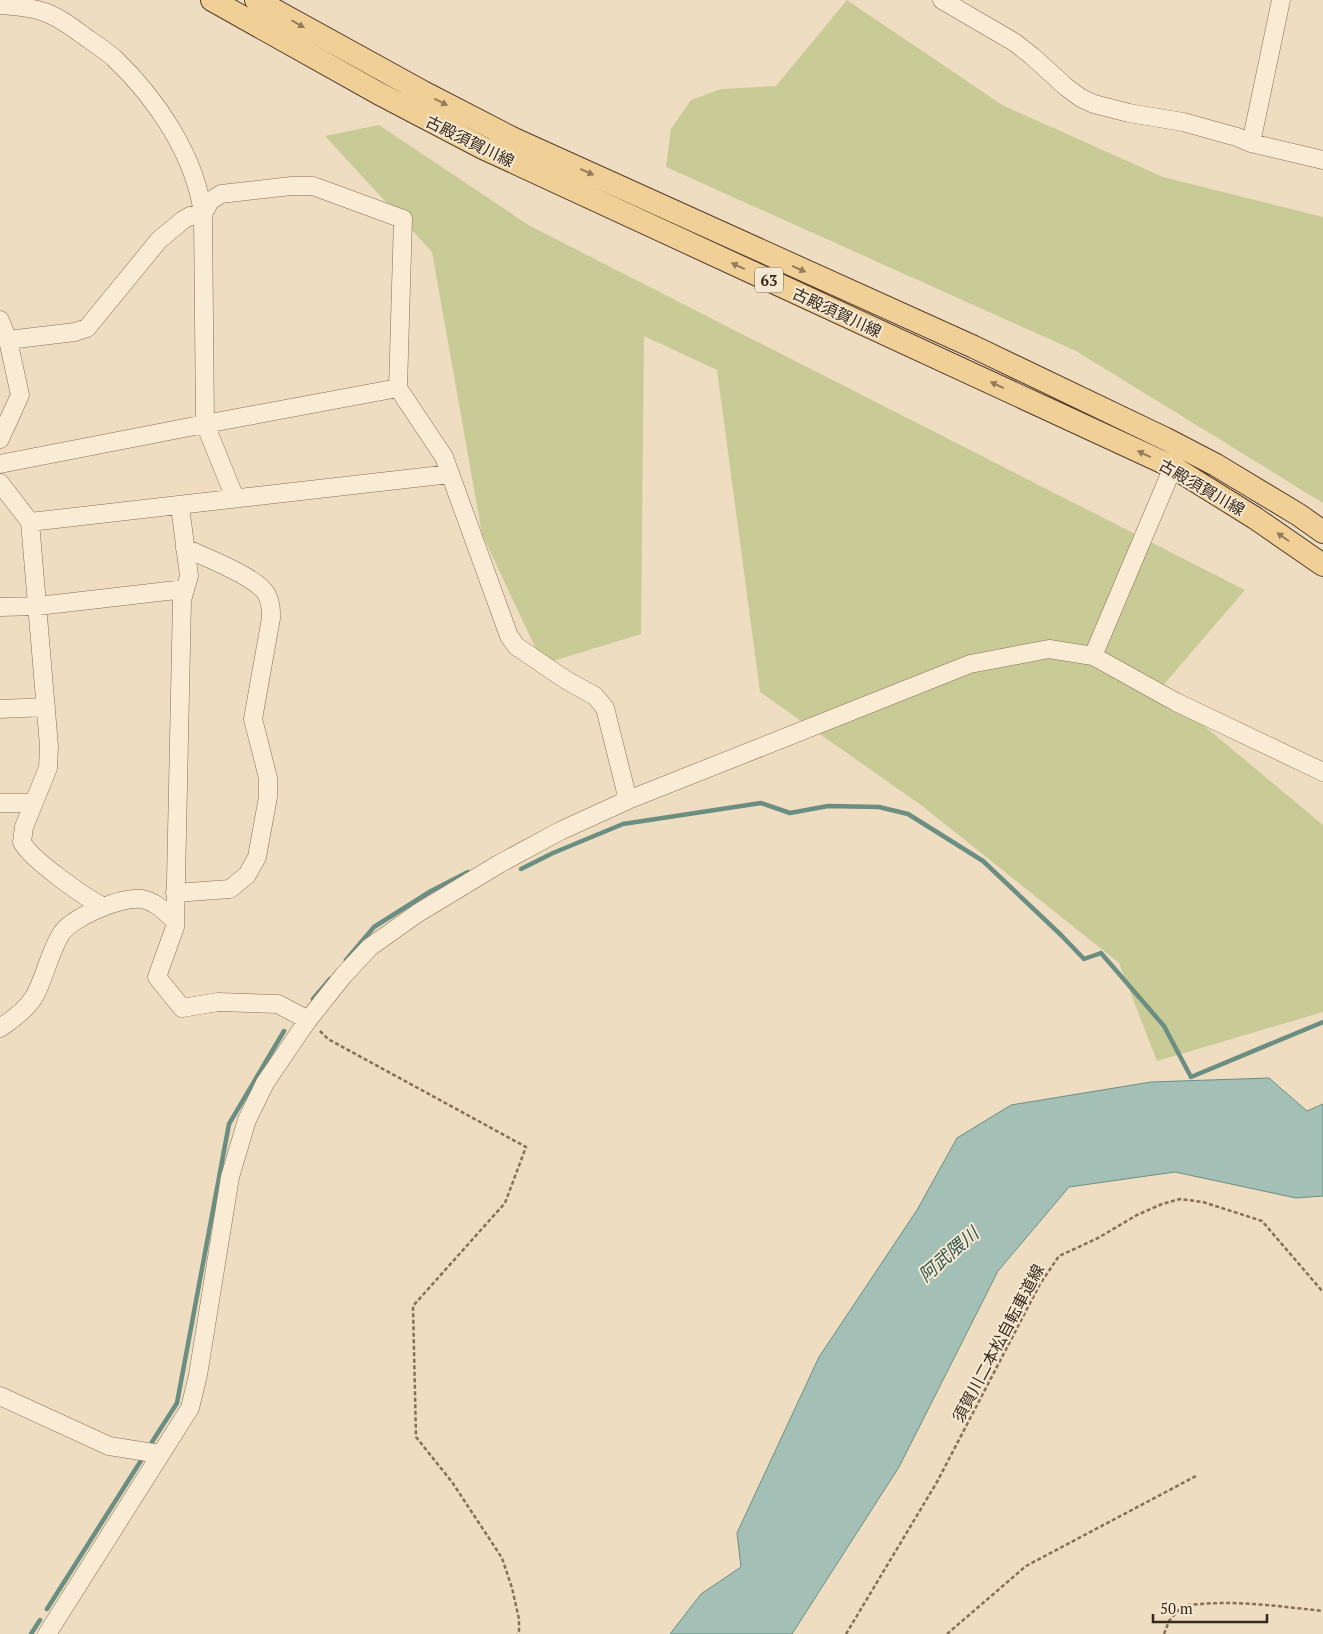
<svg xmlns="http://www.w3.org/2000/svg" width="1323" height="1634" font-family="'PT Serif','Noto Sans JP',serif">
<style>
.green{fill:#c8cb95}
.water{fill:#a4c0b6;stroke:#6b8e83}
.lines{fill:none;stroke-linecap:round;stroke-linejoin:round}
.stream{stroke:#6b8e83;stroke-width:4.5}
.minor-casing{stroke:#876e59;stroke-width:19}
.major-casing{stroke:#543d2d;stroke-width:24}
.path{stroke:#876e59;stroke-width:2.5;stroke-dasharray:4 2.5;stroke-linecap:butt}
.minor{stroke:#f9ebd4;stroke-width:18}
.major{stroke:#f1d098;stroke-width:22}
.oneway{fill:#947c5a}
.labels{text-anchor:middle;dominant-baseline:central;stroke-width:4;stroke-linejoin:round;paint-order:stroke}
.shield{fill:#f5e8d0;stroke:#706253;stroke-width:1}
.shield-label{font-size:15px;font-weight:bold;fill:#37281d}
.street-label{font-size:16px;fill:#37281d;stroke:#f5e8d0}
.water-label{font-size:18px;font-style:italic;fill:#2c5651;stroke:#f5e8d0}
</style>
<rect width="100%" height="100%" fill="#eeddc1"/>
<path class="green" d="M847,0L1002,105L1163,177L1323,217V503L1076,351L666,167L671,129L691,100L721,89L776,86Z
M379,125L530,226L1245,590L1160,689L1323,825V1012L1157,1061L1119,963L921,805L760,692L717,370L644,336L641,634L543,664L482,534L432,252L325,136Z"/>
<path class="water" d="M1269,1078L1307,1111L1323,1104V1196L1296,1198L1175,1172L1069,1187L998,1271L899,1467L792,1634H670L701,1594L741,1567L737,1533L819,1357L917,1210L957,1138L1011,1105L1151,1082Z"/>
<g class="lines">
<path class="stream" d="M521,869L553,853L623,824L761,803L790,813L828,806L879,807L908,814L983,861L1061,935L1084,959L1101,953L1164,1026L1191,1077L1323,1022
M346,960L374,927L431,891L468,872
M313,999L330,979
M152,1442L177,1403L229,1124L284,1031
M47,1609L142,1459
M31,1634L40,1620"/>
<g class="minor-casing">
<path id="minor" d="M942,0L1014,42L1032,56L1066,87L1081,98L1094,104L1129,113L1183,122L1237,137L1251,143L1323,160
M0,5C14,6 28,7 41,11C56,15 72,27 84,36C94,43 105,50 114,58C156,98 195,155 203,214L205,424L235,498
M1251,143L1281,0
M0,320L8,340L20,395L0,439
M8,340L75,332L87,328L159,240L183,220L190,216L203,214L210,201L221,194L291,186H313L403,219L398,388L444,457L509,636L516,646L566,680L595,696L605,708L628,800
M0,464L205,424L398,388
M0,483L30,522L49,746L48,768L24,827L22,842C30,859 86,898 104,907
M180,506L189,576L182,600L175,927L157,977L182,1008L218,1002L278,1004L308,1020
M30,522L450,474
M0,607L38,606L185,589
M1093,656L1173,467
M0,709L46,707
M0,803H33
M175,893L230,889L247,875L257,857L268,797V778L253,719L271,618C271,610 271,603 267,595C258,577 205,557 185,548
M0,1028C12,1020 26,1010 34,997C45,978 49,953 61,934C72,917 122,896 142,899C156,902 164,911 174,920
M0,1396L109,1446L160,1454
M47,1634L190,1408L198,1375L230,1177L247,1120L265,1083L308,1020L343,976L370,947L418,913L499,864L560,831L628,800L970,664L1049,649L1093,656L1176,702L1323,772"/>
</g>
<g class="major-casing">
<path id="major" d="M212,0L378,93L483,148L1173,467L1255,518L1323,565
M256,0L423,92L514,139L974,347L1166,439L1216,465L1299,515L1323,532"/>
</g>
<path class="path" d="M320,1031L328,1039L526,1147L505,1203L413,1306L416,1437L452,1482L502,1558L512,1588L519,1619V1631L517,1634
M846,1634L937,1482L1040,1284L1059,1256L1098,1238L1137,1215L1162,1204L1180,1199L1203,1202L1262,1221L1323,1292
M947,1634L1026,1566L1196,1476
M1164,1634L1169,1621L1182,1606C1230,1599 1276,1606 1323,1611"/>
<use href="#minor" class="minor"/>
<use href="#major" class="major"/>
</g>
<defs><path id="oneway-solid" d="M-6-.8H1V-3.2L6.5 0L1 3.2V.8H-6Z" transform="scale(1.25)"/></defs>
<g class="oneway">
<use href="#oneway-solid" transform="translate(298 24) rotate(30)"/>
<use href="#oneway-solid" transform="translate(441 102) rotate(27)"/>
<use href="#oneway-solid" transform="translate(587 172) rotate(24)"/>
<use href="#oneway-solid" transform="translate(738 266) rotate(-155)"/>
<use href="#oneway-solid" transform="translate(799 269) rotate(24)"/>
<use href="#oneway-solid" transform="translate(997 385) rotate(-155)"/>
<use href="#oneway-solid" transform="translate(1144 454) rotate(-155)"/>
<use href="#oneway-solid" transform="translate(1283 537) rotate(-145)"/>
</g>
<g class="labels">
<rect class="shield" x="755" y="267.5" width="28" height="25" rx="4"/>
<g class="shield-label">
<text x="769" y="280">63</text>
</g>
<g class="street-label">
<text transform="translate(470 141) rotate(26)">古殿須賀川線</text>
<text transform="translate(837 312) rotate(25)">古殿須賀川線</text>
<text transform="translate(1202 487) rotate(30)">古殿須賀川線</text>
<text transform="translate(998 1343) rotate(-62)">須賀川二本松自転車道線</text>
</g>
<g class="water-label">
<text transform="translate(948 1254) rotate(-41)">阿武隈川</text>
</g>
</g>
<path d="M1153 1614v8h114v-8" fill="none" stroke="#37281d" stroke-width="2.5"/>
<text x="1160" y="1614" font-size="15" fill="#37281d" stroke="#f5e8d0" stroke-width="4" paint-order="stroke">50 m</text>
</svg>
